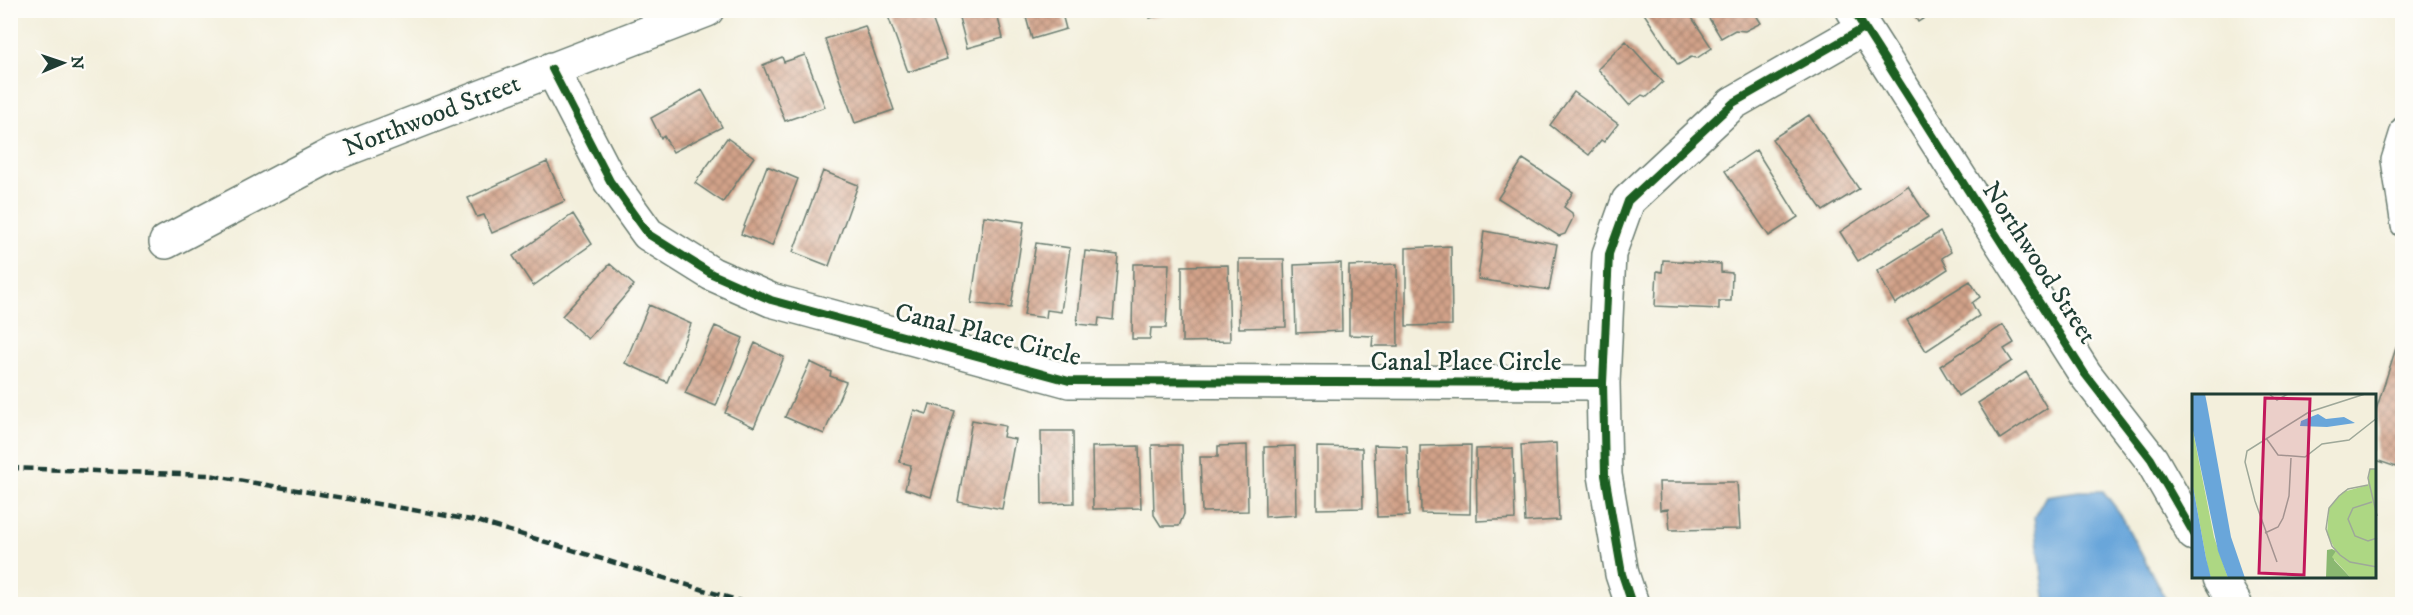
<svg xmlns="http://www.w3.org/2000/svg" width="2413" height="615" font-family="'IM FELL DW Pica',serif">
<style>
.water{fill:#69a6da;stroke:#447287;stroke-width:1.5}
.building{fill:url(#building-cross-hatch)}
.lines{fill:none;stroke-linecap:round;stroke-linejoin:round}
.service-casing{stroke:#697b6f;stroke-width:24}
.minor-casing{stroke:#697b6f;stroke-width:36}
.service{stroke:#fff;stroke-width:21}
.minor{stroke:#fff;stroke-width:33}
.rail{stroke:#1f3d34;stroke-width:4.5;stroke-dasharray:9 4.5;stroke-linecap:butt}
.cycleway-casing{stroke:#fdfcf7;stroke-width:11}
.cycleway{stroke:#1b5e20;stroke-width:8}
.labels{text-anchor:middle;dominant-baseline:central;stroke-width:5;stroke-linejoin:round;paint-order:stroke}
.street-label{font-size:26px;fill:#1f3d34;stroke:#fdfcf7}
.inset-road{fill:none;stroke:#9ea899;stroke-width:1.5}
.view{fill:#c2185b;fill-opacity:0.15;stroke:#c2185b;stroke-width:3}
.inset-edge{fill:none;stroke:#1f3d34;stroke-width:3}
</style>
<defs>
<pattern id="building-cross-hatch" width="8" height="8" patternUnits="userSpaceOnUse" patternTransform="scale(1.5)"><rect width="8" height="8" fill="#d2a289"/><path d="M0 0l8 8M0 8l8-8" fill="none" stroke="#aa8571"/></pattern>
</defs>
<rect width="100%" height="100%" fill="#fdfcf7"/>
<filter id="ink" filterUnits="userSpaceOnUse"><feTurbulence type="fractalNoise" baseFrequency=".0167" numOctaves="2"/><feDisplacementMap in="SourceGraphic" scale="12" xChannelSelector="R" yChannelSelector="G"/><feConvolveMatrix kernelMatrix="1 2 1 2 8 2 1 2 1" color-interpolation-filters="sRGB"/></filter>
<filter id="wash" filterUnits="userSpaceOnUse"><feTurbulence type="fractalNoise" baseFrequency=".008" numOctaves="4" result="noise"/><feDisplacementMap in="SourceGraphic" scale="24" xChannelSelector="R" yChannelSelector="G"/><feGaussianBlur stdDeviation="1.35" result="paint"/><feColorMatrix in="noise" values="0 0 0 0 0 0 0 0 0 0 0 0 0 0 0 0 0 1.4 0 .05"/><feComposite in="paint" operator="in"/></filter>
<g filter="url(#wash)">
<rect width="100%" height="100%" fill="#f3efdc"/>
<path class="water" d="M2079,491H2103L2119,512L2168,604H2046L2034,517L2046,496Z"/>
<g id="blocks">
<path class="building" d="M901,10H908L909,14L929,10L947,59L908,72L888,16Z
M957,10H996L1003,38L967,48Z
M1024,10H1061L1066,29L1032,39Z
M1148,10H1169L1170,13L1150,18Z
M1645,10H1687L1712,48L1697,58L1691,57L1678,65L1643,12Z
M1704,10H1753L1761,23L1745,31L1735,30L1721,38Z
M1911,10H1937L1918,22Z
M865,26L894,110L855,123L825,39Z
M1626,41L1663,82L1647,97L1642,95L1629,105L1598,69Z
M805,55L825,107L785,121L763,65L782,57L784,62Z
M702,90L722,127L673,152L664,136L661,138L651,118Z
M1574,92L1618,124L1604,142L1601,140L1589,155L1550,125Z
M1809,115L1859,189L1823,211L1772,139Z
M727,138L754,157L723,202L695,183Z
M1756,150L1798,217L1769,236L1725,171Z
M1523,159L1573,192L1564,207L1572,213L1573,218L1565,234L1559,236L1498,198Z
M547,162L565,201L492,233L484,215L477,217L468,198Z
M767,166L798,179L772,246L741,234Z
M823,171L858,185L829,266L793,252Z
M1908,186L1928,217L1858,261L1840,232Z
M573,214L592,244L533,286L513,256Z
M984,216L1024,222L1011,308L971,303Z
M1484,231L1557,244L1549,290L1478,279Z
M1940,232L1951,252L1942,258L1948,269L1895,304L1877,271Z
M1036,243L1070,248L1061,312L1047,310L1046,318L1024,315Z
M1451,246L1452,325L1406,326V248Z
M1085,251L1118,255L1113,320L1099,318L1098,326L1077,324Z
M1239,259H1284L1286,327L1239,328Z
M1663,260L1721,264V272L1732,273L1731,301H1719V309L1655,306L1657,271L1662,272Z
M1341,263L1342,331L1296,333L1294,265Z
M610,264L634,285L588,339L562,316Z
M1133,264H1169L1166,328H1151L1150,339H1132Z
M1397,264L1398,346H1372L1373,336L1349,335V266Z
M1228,265L1230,341L1182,342V266Z
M1970,281L1980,297L1972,303L1979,316L1926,351L1907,320Z
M649,305L691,324L667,382L625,363Z
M2003,325L2014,343L2004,349L2012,361L1958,396L1940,366Z
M715,326L743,338L716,406L685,393Z
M755,343L784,357L754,427L725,413Z
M2396,348L2402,351V469L2376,460V410Z
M810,362L831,372L830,376L846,382L824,434L785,417Z
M2026,372L2047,408L2000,439L1978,403Z
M930,404L955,411L931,497L905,489L911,465L899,462L914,410L927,414Z
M972,420L1005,426L1003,437L1015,439L1002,509L958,501Z
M1041,431H1073L1074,503L1042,504Z
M1556,443L1559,520L1525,522L1521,445Z
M1152,445H1182L1184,514L1179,526H1161L1154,515Z
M1247,445L1248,511L1202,512L1200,457H1218V446Z
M1374,445L1407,446L1409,516L1377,517Z
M1471,445L1470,514L1421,513L1420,446Z
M1139,446L1141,508L1093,509L1092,447Z
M1295,446L1296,515L1265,517L1264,447Z
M1317,447L1362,448L1363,508L1317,509Z
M1513,448L1515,519L1477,521L1476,449Z
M1659,482H1737L1740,529L1670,530L1668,509L1660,510Z"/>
</g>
</g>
<g filter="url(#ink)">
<use href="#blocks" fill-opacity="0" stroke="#697b6f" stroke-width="1.5"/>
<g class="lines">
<g class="service-casing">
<path id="service" d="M2402,128L2392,160L2402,226"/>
</g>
<g class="minor-casing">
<path id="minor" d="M1853,10L2085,374L2151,459L2194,534
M552,69L610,181L648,234L712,274L771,300L1069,381L1603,383
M166,242L331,155L707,10
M2220,578L2235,604
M1632,604L1622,574L1605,475L1603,383L1609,254L1628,201L1733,103L1864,28"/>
</g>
<use href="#service" class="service"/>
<use href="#minor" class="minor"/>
<path class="rail" d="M10,468L209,475L477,521L750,604"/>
<g class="cycleway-casing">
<path id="cycleway" d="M1853,10L2085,374L2151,459L2194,534
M552,69L610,181L648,234L712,274L771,300L1069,381L1603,383
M1632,604L1622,574L1605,475L1603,383L1609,254L1628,201L1733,103L1864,28"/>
</g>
<use href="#cycleway" class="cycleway"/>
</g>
</g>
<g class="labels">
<g class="street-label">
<text transform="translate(432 116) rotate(-21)">Northwood Street</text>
<text transform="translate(2039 263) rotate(57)">Northwood Street</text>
<text transform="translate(988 335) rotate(14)">Canal Place Circle</text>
<text x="1466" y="362">Canal Place Circle</text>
</g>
</g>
<g transform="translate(2192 394)">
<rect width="184" height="184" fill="#f3efdc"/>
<path d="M140,155L144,157L142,166L159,184H134L135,156Z" fill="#8ab871"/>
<path d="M178,75H184V184H159L140,163L144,157L135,140L137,114L151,98L176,91Z" fill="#add783"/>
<path d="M0,32L22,143L36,184H19L16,175L0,87Z" fill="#add783"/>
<path d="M0,0H13L15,10L39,143L53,184H36L26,157L0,32ZM126,20L134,25L152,23L163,29L135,33L108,32L109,27ZM0,87L14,164L19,184H0Z" fill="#69a6da"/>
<path class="inset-road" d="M77,0L85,6L96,0M74,44L86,61L113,63L130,50L157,46L185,24M185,75H178L176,84L185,122M176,91L156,95L147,102L137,114L134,135L140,152L148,161L158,168L185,173M180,108L161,114L156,125L163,142L176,147L185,144M73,139L86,133L91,124L97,102L99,64M85,168L63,107L53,68L55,57L117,18L173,0"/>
<path class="view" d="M73,4L118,5L112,181L67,179Z"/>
<rect width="184" height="184" class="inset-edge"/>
</g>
<rect width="2413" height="615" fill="none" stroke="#fdfcf7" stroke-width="36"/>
<g transform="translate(63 63) rotate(88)" stroke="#fdfcf7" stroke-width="4.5" paint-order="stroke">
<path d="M0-4.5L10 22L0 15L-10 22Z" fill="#1f3d34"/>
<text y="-9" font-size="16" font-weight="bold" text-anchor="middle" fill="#1f3d34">N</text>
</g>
</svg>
